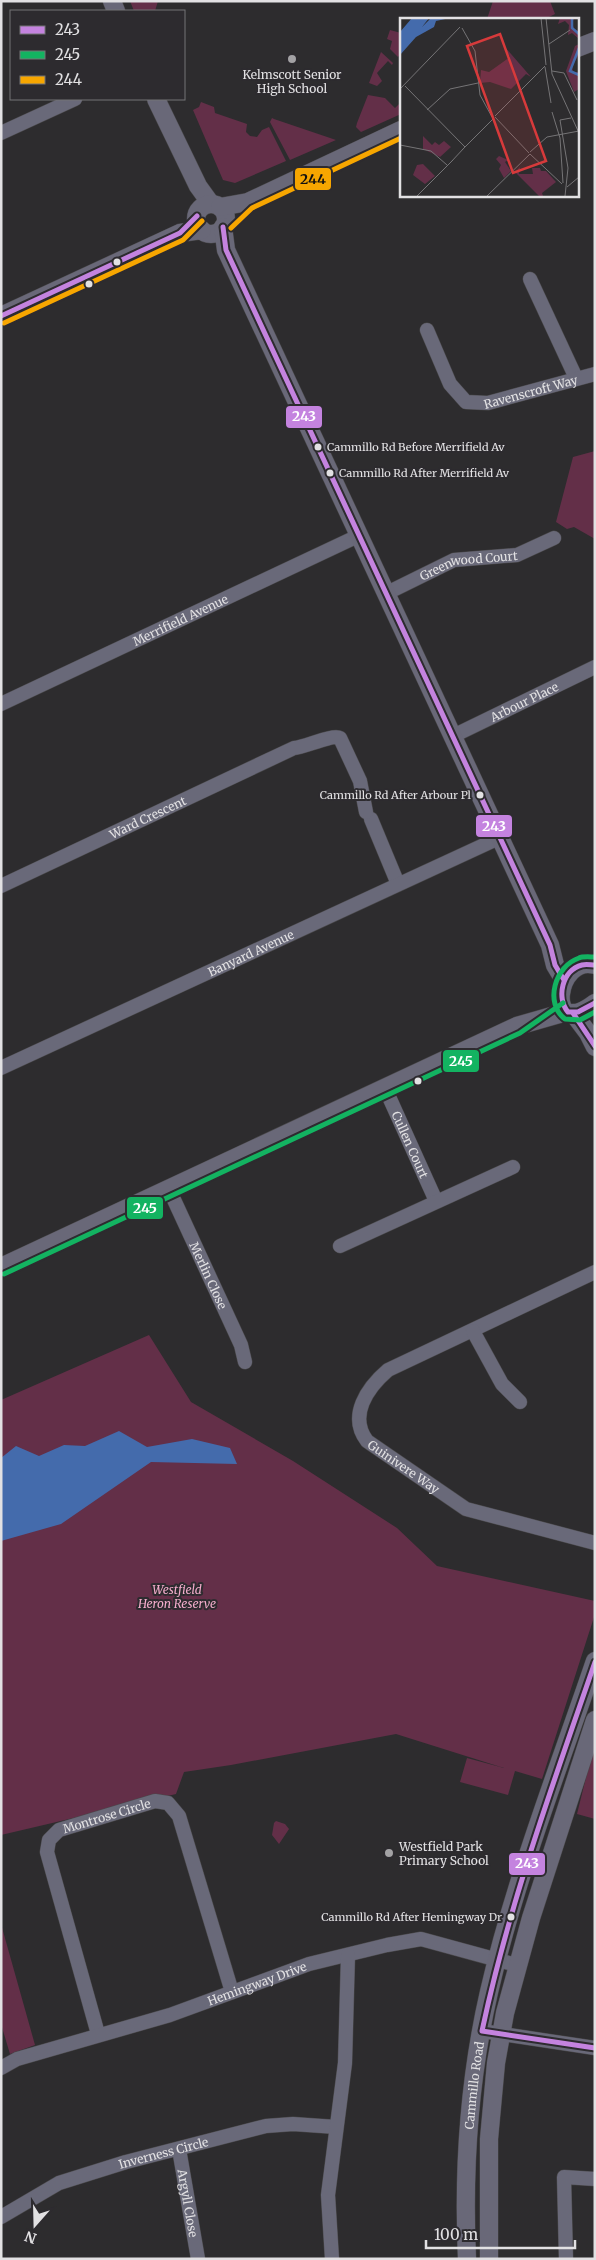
<svg xmlns="http://www.w3.org/2000/svg" width="596" height="2260" font-family="Merriweather,serif">
<style>
.green{fill:#632f48}
.water{fill:#446bac}
.lines{fill:none;stroke-linecap:round;stroke-linejoin:round}
.minor-casing{stroke:#4a494b;stroke-width:15}
.major-casing{stroke:#4a494b;stroke-width:19}
.minor{stroke:#696979;stroke-width:14}
.major{stroke:#696878;stroke-width:18}
.bus-1-casing{stroke:#2d2b2f;stroke-width:9}
.bus-2-casing{stroke:#2d2b2f;stroke-width:9}
.bus-3-casing{stroke:#2d2b2f;stroke-width:9}
.bus-1{stroke:#c483df;stroke-width:5}
.bus-2{stroke:#13b361;stroke-width:5}
.bus-3{stroke:#f7a600;stroke-width:5}
.poi-dot{fill:#a3a2a4;stroke:#2d2b2f;stroke-width:2}
.bus-dot{fill:#e2e1e3;stroke:#2d2b2f;stroke-width:2}
.labels{text-anchor:middle;dominant-baseline:central;stroke-width:4;stroke-linejoin:round;paint-order:stroke}
.bus-label{font-size:11px;fill:#e2e1e3;stroke:#2d2b2f;text-anchor:start}
.poi-label{font-size:12px;fill:#e2e1e3;stroke:#2d2b2f}
.street-label{font-size:12px;fill:#e2e1e3;stroke:#2d2b2f}
.park-label{font-size:12px;font-style:italic;fill:#f3accb;stroke:#2d2b2f}
.inset-river{fill:none;stroke:#446bac;stroke-width:2.5}
.inset-road{fill:none;stroke:#757476;stroke-width:1}
.view{fill:#d73a3b;fill-opacity:0.15;stroke:#d73a3b;stroke-width:2.5}
.inset-edge{fill:none;stroke:#e2e1e3;stroke-width:2.5}
.line-badge{stroke:#2d2b2f;stroke-width:2}
.badge-label{font-size:14px;text-anchor:middle;font-weight:bold;fill:#fff}
.pale-badge-label{font-size:14px;text-anchor:middle;font-weight:bold;fill:#111}
</style>
<rect width="100%" height="100%" fill="#2d2c2e"/>
<path class="green" d="M130,1H158L155,11H134Z
M493,1H550L555,14L545,19H487Z
M390,30L401,33V53L398,57L390,49L392,41L387,39Z
M381,52L393,63L392,65L388,61L377,73L382,81L377,86L369,83Z
M368,95L385,98L395,108L401,102V114L361,132L356,127L357,123Z
M201,102L214,107L215,113L247,124L246,132L250,136L257,137L262,130L269,127L286,161L235,183L223,180L193,110L199,107Z
M272,118L274,119L336,140L290,160L270,122Z
M595,451V539L574,527L567,529L556,522L573,457Z
M149,1335L191,1402L293,1461L397,1528L437,1566L595,1601V1614L542,1779L515,1771L508,1795L460,1782L467,1758L504,1768L396,1734L231,1765L184,1772L176,1794L1,1835V1400Z
M595,1741V1819L577,1814Z
M276,1821L285,1824L289,1829L279,1844L272,1835L274,1823Z
M1,1924L35,2045L10,2054L1,2024Z"/>
<path class="water" d="M119,1431L147,1447L192,1439L230,1448L237,1464L151,1462L61,1524L1,1541V1458L16,1446L39,1456L64,1445L85,1446Z"/>
<g class="lines">
<g class="minor-casing">
<g id="minor">
<path d="M1,133L75,99"/>
<path d="M530,279L576,378"/>
<path id="s1" d="M427,330L450,384L466,402L488,403L595,374"/>
<path id="s2" d="M385,594L454,560L517,555L554,538"/>
<path id="s3" d="M1,704L358,536"/>
<path id="s4" d="M453,736L595,667"/>
<path d="M371,819L398,884"/>
<path id="s5" d="M1,886L294,748C305,747 333,734 340,738L360,781L366,812"/>
<path id="s6" d="M1,1068L499,838"/>
<path id="s7" d="M385,1088L436,1201"/>
<path id="s8" d="M169,1189L241,1345L245,1362"/>
<path d="M340,1246L513,1167"/>
<path id="s9" d="M595,1272L388,1370C367,1388 348,1416 367,1441L466,1509L595,1543"/>
<path d="M473,1331L502,1384L520,1402"/>
<path d="M482,2031L595,2048"/>
<path id="s10" d="M98,2034L47,1852L49,1840L59,1830L155,1801L168,1803L179,1816L232,1992"/>
<path id="s11" d="M1,2068L17,2059L170,2015L309,1964L387,1945L421,1939L516,1965"/>
<path id="s12" d="M179,2149L198,2259"/>
<path id="s13" d="M1,2217L59,2183L126,2162L266,2126L293,2124L336,2127"/>
<path d="M332,2259L328,2195L345,2063L348,1955"/>
<path d="M566,2259L564,2177L595,2179"/>
</g>
</g>
<g class="major-casing">
<g id="major">
<path d="M112,1L116,11"/>
<path d="M577,48L595,41"/>
<path d="M156,99L198,186L211,204"/>
<circle cx="211" cy="219" r="15"/>
<path d="M220,207L248,202L401,130"/>
<path d="M223,227L226,250L550,945L555,965L564,980"/>
<path d="M1,316L180,233L202,230"/>
<path d="M595,965C556,953 543,1043 595,1003"/>
<path d="M573,1013L588,1033L595,1047"/>
<path d="M1,1267L517,1026L566,1012"/>
<path id="s14" d="M467,2259C463,2170 469,2079 489,1992C515,1879 558,1770 595,1661"/>
<path d="M489,2259V2139L496,2063L505,2013L531,1918L595,1720"/>
</g>
</g>
<use href="#minor" class="minor"/>
<use href="#major" class="major"/>
<g class="bus-1-casing">
<path id="bus-1" d="M223,227L226,250L550,945L555,965L564,980
M1,316L180,233L197,216
M595,965C591,965 586,964 582,965C562,970 556,998 568,1012H578L595,1003
M573,1013L595,1046
M595,1662C553,1784 509,1904 482,2031L595,2048"/>
</g>
<g class="bus-2-casing">
<path id="bus-2" d="M595,957C590,957 583,956 579,958C555,966 544,1003 565,1019L580,1020L595,1012
M4,1274L520,1033L563,1003"/>
</g>
<g class="bus-3-casing">
<path id="bus-3" d="M231,228L252,208L401,138
M4,323L183,240L202,221"/>
</g>
<use href="#bus-1" class="bus-1"/>
<use href="#bus-2" class="bus-2"/>
<use href="#bus-3" class="bus-3"/>
</g>
<g class="poi-dot">
<circle cx="292" cy="59" r="5"/>
<circle cx="389" cy="1853" r="5"/>
</g>
<g class="bus-dot">
<circle cx="117" cy="262" r="4.5"/>
<circle cx="89" cy="284" r="4.5"/>
<circle cx="318" cy="447" r="4.5"/>
<circle cx="330" cy="473" r="4.5"/>
<circle cx="480" cy="795" r="4.5"/>
<circle cx="418" cy="1081" r="4.5"/>
<circle cx="511" cy="1917" r="4.5"/>
</g>
<g class="labels">
<g class="bus-label">
<text x="327" y="447">Cammillo Rd Before Merrifield Av</text>
<text x="339" y="473">Cammillo Rd After Merrifield Av</text>
<text x="471" y="795" text-anchor="end">Cammillo Rd After Arbour Pl</text>
<text x="502" y="1917" text-anchor="end">Cammillo Rd After Hemingway Dr</text>
</g>
<g class="poi-label">
<text x="292" y="74">Kelmscott Senior<tspan x="292" dy="14">High School</tspan></text>
<text x="399" y="1846" text-anchor="start">Westfield Park<tspan x="399" dy="14">Primary School</tspan></text>
</g>
<g class="street-label">
<text stroke="none"><textPath href="#s1" startOffset="149">Ravenscroft Way</textPath></text>
<text stroke="none"><textPath href="#s2" startOffset="90">Greenwood Court</textPath></text>
<text stroke="none"><textPath href="#s3" startOffset="198">Merrifield Avenue</textPath></text>
<text stroke="none"><textPath href="#s4" startOffset="79">Arbour Place</textPath></text>
<text stroke="none"><textPath href="#s5" startOffset="162">Ward Crescent</textPath></text>
<text stroke="none"><textPath href="#s6" startOffset="275">Banyard Avenue</textPath></text>
<text stroke="none"><textPath href="#s7" startOffset="62">Cullen Court</textPath></text>
<text stroke="none"><textPath href="#s8" startOffset="95">Merlin Close</textPath></text>
<text stroke="none"><textPath href="#s9" startOffset="356">Guinivere Way</textPath></text>
<text stroke="none"><textPath href="#s10" startOffset="265">Montrose Circle</textPath></text>
<text stroke="none"><textPath href="#s11" startOffset="270">Hemingway Drive</textPath></text>
<text stroke="none"><textPath href="#s14" startOffset="174">Cammillo Road</textPath></text>
<text stroke="none"><textPath href="#s13" startOffset="176">Inverness Circle</textPath></text>
<text stroke="none"><textPath href="#s12" startOffset="55">Argyll Close</textPath></text>
</g>
<g class="park-label">
<text x="177" y="1589">Westfield<tspan x="177" dy="14">Heron Reserve</tspan></text>
</g>
</g>
<g transform="translate(400 18)">
<rect width="179" height="179" fill="#2d2c2e"/>
<path d="M160,0H175L172,4L174,11L179,13V21L172,15L168,17L169,7L165,3L158,6ZM179,26L178,38L172,48L173,54H179V71L174,74L166,53L175,28ZM104,28L131,59L126,56L111,71L90,64L80,65L81,52L89,54L110,39ZM23,118L32,127L35,124L39,127L44,123L51,129L40,139L23,131ZM99,138L108,142L105,144L111,153L104,160L99,151L101,147L96,141ZM23,146L35,158L25,166L13,157L17,147ZM120,149L119,156H133L132,150H140L141,153H146L156,164L142,175L143,178H139L115,154Z" fill="#632f48"/>
<path d="M12,0H29L22,9L31,0H50L36,3L34,9L16,19L0,37V14Z" fill="#446bac"/>
<path class="inset-river" d="M172,0V10L179,16M179,30L170,53L179,57"/>
<path class="inset-road" d="M141,0L146,47M146,0L152,56L179,115M62,10L75,33L80,77L92,99M149,26L170,12M145,49L151,85M152,53L164,55L177,82M5,68L65,129M0,71L60,9M27,92L50,71L78,65M152,94L160,120L163,165M95,98L145,48M95,99L129,135M0,127L31,133L47,147M62,132L93,101M130,134L147,119L179,113M130,136L162,166M51,144L64,130M167,169L179,159M17,178L53,142M87,178L130,136M165,178L168,150L160,102L171,100"/>
<path class="view" d="M100,16L146,143L113,155L67,28Z"/>
<rect width="179" height="179" class="inset-edge"/>
</g>
<g class="line-badge">
<rect x="294" y="167" width="38" height="24" rx="5" fill="#f7a600"/>
<rect x="285" y="405" width="38" height="24" rx="5" fill="#c483df"/>
<rect x="475" y="814" width="38" height="24" rx="5" fill="#c483df"/>
<rect x="442" y="1049" width="38" height="24" rx="5" fill="#13b361"/>
<rect x="126" y="1196" width="38" height="24" rx="5" fill="#13b361"/>
<rect x="508" y="1852" width="38" height="24" rx="5" fill="#c483df"/>
</g>
<g class="badge-label">
<text x="304" y="421">243</text>
<text x="494" y="831">243</text>
<text x="461" y="1066">245</text>
<text x="145" y="1213">245</text>
<text x="527" y="1868">243</text>
</g>
<g class="pale-badge-label">
<text x="313" y="184">244</text>
</g>
<rect width="596" height="2260" fill="none" stroke="#e2e1e3" stroke-width="5"/>
<rect x="10" y="10" width="175" height="90" fill="#2d2b2f" stroke="#757477"/>
<rect x="20" y="26" width="25" height="8" fill="#c483df" stroke="#757477"/>
<text x="55" y="35" font-size="15" fill="#e2e1e3">243</text>
<rect x="20" y="51" width="25" height="8" fill="#13b361" stroke="#757477"/>
<text x="55" y="60" font-size="15" fill="#e2e1e3">245</text>
<rect x="20" y="76" width="25" height="8" fill="#f7a600" stroke="#757477"/>
<text x="55" y="85" font-size="15" fill="#e2e1e3">244</text>
<g transform="translate(35 2225) rotate(200)" stroke="#2d2b2f" stroke-width="4" paint-order="stroke">
<path d="M0-4L9 19L0 12L-9 19Z" fill="#e2e1e3"/>
<text y="-8" font-size="14" font-weight="bold" text-anchor="middle" fill="#e2e1e3">N</text>
</g>
<path d="M426 2240v8h149v-8" fill="none" stroke="#e2e1e3" stroke-width="2.5"/>
<text x="434" y="2240" font-size="15" fill="#e2e1e3" stroke="#2d2b2f" stroke-width="4" paint-order="stroke">100 m</text>
</svg>
